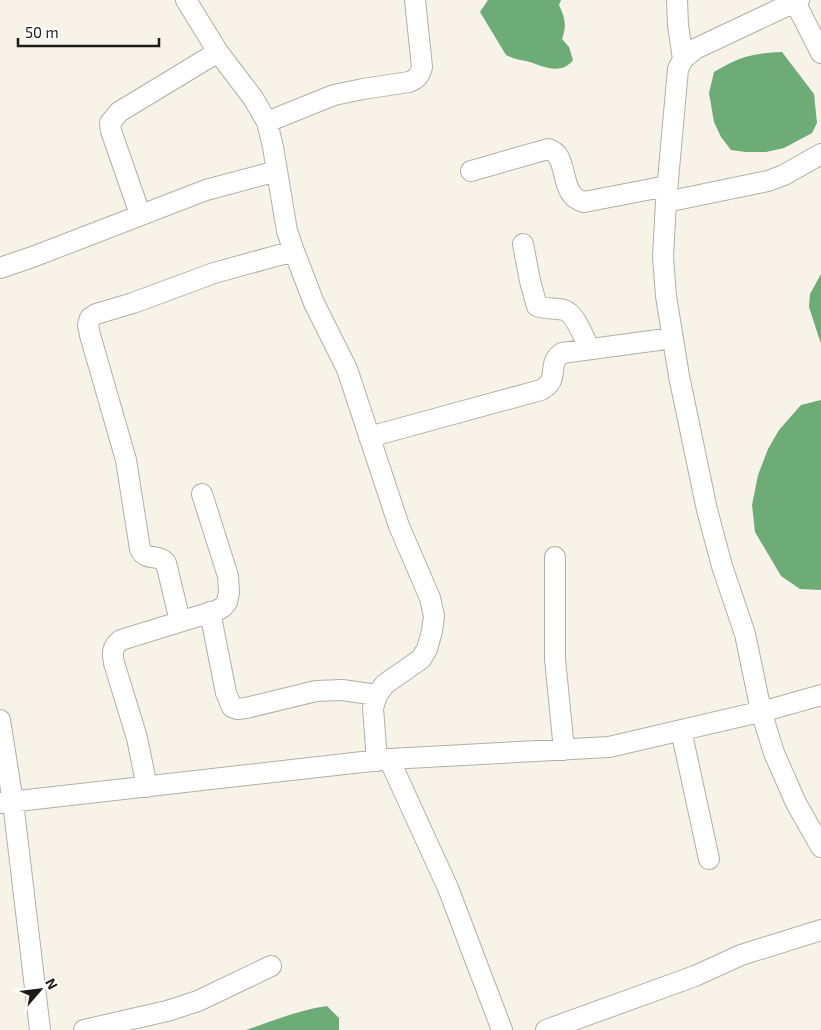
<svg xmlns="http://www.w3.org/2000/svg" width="821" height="1030" font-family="'Exo 2',sans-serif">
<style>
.water{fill:#6dab77}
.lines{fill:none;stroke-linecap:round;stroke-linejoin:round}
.minor-casing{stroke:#b3afa5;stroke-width:22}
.minor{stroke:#fff;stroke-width:20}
</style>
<rect width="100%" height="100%" fill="#f8f3e8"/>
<path class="water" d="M488,0H561L559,5C565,18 567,25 562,39L569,47L573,60C563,74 545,68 533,63C524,60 515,60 506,55L480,12Z
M782,52L814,94L817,123L812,133L784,148L766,152H746L731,150L721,137L714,122L709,93L714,72C739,57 754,53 782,52Z
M821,274V344L809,307L810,294Z
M821,400V590L800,589L781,576L755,532L752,505L758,475L768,449L779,430L801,405Z
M327,1006L339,1018V1030H246C273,1021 298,1010 327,1006Z"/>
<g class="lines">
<g class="minor-casing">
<path id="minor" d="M186,0L218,52L253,98L267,122L273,147L287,231L294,251L314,303L347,369L399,526L430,598L434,616L432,631L427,649L421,659L385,684L377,695L373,708L377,761
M677,0L678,25L683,59
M799,0L695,49L683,59L678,69L666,202L663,257L666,296L679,376L707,510L722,566L745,634L761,711L774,753L796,803L821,847
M795,2L821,53
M267,122L334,95L363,89L409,82C417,79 420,75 422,67L415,0
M471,171L548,149C571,155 557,196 584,202L667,186
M666,202L768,181L784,175L821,154
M140,214L111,131L110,123L119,112L218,52
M523,244L530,281L537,306C546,310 555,307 564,310C575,313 584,338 589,348
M0,268L35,256L206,190L277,171
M369,437L541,390C561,380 546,363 562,353L673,338
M555,557V659L564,750
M210,612L226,693L232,707L237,709L246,708L316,691L342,690L377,695
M180,621L166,563C158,553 146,562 140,549L126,460L90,335L88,325L90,318L96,314L133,303L214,273L294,251
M0,720L13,802L40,1030
M681,730L709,859
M389,759L448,888L502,1030
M147,787L137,738L114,663C112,652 112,647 121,640L218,610L223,607L227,602L229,592L228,576L202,494
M0,803L389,759L609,747L772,709L821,695
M84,1030L167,1011L198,1001L271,966
M546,1030L695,976L741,955L821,930"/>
</g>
<use href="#minor" class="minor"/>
</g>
<g transform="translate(40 990) rotate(62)" stroke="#ffffff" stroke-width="4" paint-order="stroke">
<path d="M0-4L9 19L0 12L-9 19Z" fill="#1c1b17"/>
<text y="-8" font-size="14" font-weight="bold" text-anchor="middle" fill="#1c1b17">N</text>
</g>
<path d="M18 38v8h141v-8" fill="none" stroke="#1c1b17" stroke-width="2.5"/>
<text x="25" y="38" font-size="15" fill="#1c1b17" stroke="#ffffff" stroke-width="4" paint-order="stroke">50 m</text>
</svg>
